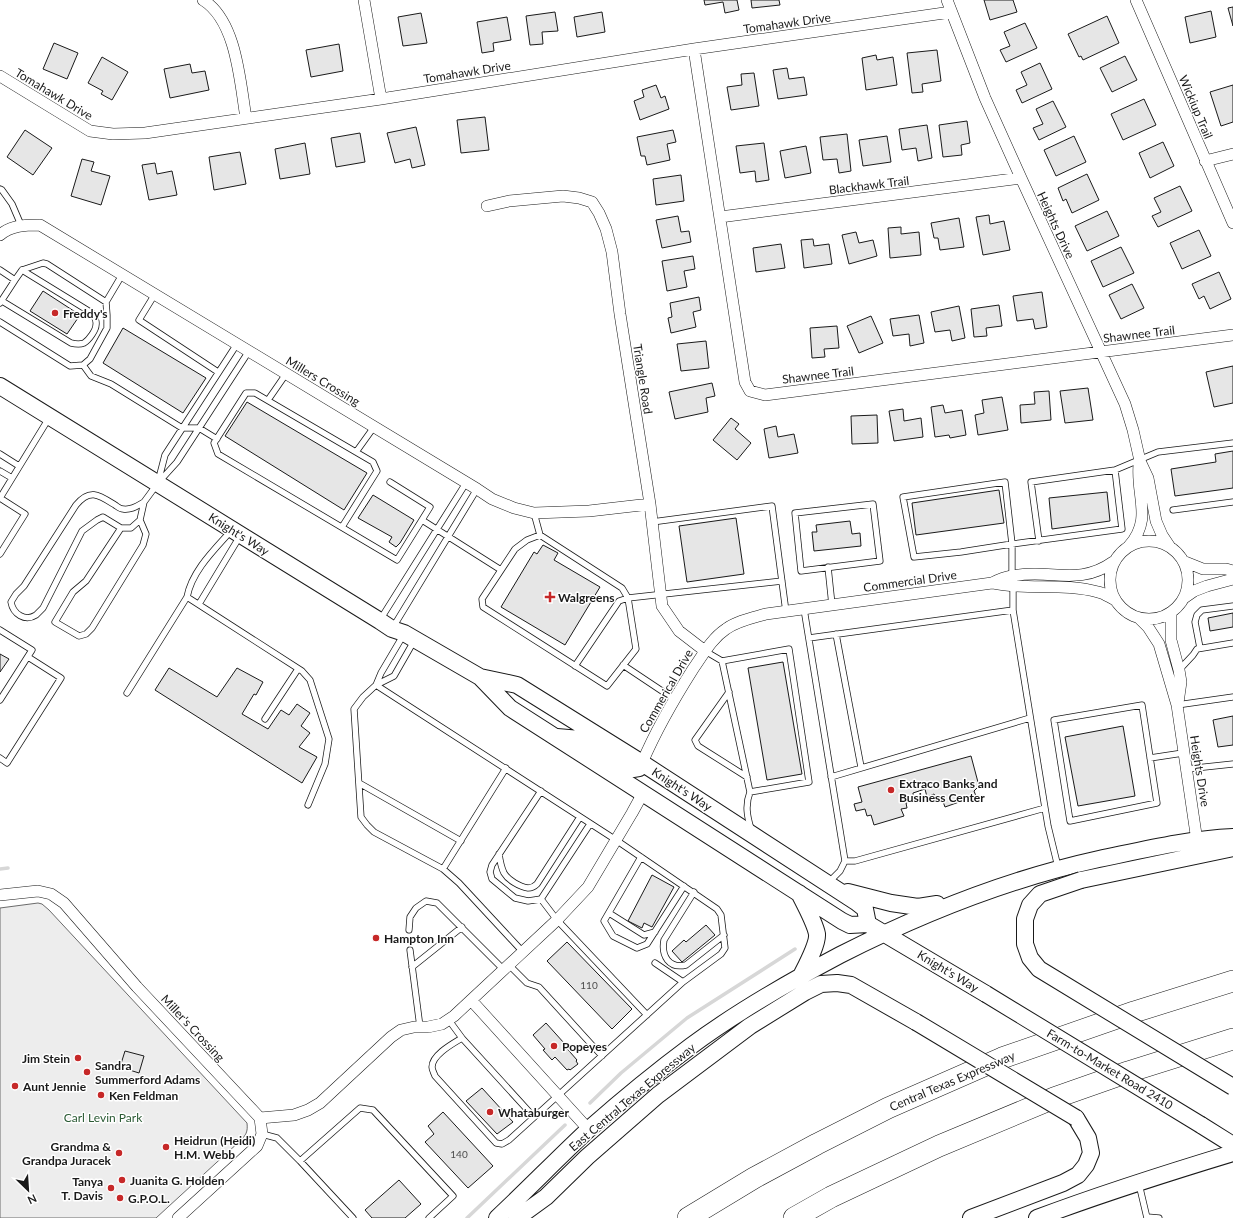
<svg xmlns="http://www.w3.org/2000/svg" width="1233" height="1218" font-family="Lato,sans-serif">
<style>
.green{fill:#ededed;stroke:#6a6a6a}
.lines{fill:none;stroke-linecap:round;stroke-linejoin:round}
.stream{stroke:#d7d7d7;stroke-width:3.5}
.building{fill:#e6e6e6;stroke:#1a1a1a}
.service-casing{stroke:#1a1a1a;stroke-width:7}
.minor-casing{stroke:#1a1a1a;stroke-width:12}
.secondary-casing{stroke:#1a1a1a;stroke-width:18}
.motorway-casing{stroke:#1a1a1a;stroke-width:22}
.service{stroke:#fff;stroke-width:5.5}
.minor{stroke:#fff;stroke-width:11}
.secondary{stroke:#fff;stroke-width:16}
.motorway{stroke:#fff;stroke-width:21}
.secondary-bridge-casing{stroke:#1a1a1a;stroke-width:18;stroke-linecap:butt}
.secondary-bridge{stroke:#fff;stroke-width:16}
.poi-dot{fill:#c62828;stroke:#fff;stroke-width:1.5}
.labels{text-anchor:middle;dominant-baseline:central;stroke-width:3;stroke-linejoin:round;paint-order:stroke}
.number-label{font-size:10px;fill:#4d4d4d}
.street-label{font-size:12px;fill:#1a1a1a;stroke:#fff}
.poi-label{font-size:12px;font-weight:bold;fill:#1a1a1a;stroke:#fff;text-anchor:start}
.park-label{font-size:12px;fill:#2b5a34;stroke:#fff}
</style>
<rect width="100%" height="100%" fill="#fff"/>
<path class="green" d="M38,903L42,904L49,910L247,1123C248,1132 246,1135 240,1141L156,1218H0V908Z"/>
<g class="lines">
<path class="stream" d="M0,869L8,868
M590,1103L621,1073L687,1018L795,949
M467,1218L565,1125"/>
</g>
<path class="building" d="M704,0H737L739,10L725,13L723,2L705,5Z
M751,0H779L780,5L752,8Z
M984,0H1013L1017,12L990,20Z
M1233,7V26L1228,8Z
M1211,11L1216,37L1190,43L1185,17Z
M555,12L558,31L542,32L543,44L530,45L526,16Z
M602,12L605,32L577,37L574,17Z
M421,13L427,43L403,46L398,17Z
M1107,16L1119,43L1083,60L1081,56L1079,57L1068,34Z
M507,17L511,40L493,43L494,51L482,53L477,22Z
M1025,23L1037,48L1006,62L1000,50L1010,46L1004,32Z
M54,43L78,53L67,79L43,69Z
M339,44L343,71L311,77L306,50Z
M937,50L941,81L922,84L923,92L912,93L907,53Z
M876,55L877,60L893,57L897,85L866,90L862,58Z
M1125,56L1137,80L1112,92L1100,68Z
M102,57L128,72L112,100L101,94L103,91L88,83Z
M1040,63L1052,89L1022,103L1016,90L1027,85L1021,72Z
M190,64L192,73L205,71L209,90L170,98L164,69Z
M787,68L789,79L804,77L807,95L778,99L773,70Z
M754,73L759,106L731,110L727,87L742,85L741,74Z
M656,85L661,98L665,96L669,109L640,120L634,101L644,97L642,90Z
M1233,85V122L1221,126L1210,92Z
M1144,99L1156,125L1123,140L1111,114Z
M1053,101L1066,127L1039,140L1033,128L1043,124L1036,109Z
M485,117L489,150L461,153L457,120Z
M967,121L970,143L961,145L962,155L943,157L939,125Z
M927,125L932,158L918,161L916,148L902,150L899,129Z
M416,127L425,165L412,168L410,159L395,163L387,133Z
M25,130L52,148L33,175L7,157Z
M673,130L676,142L667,144L670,160L647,165L645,156H641L637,137Z
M360,133L365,162L336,167L331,138Z
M847,134L851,171L839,173L837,159L823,160L820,137Z
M887,136L891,162L863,166L859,140Z
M1074,136L1086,162L1056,176L1044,150Z
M1163,142L1174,166L1150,178L1139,153Z
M305,143L310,174L280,179L275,149Z
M764,143L769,180L756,182L755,171L740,173L736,146Z
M806,146L811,173L785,178L780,151Z
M240,152L246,184L214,190L209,157Z
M82,159L94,162L91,171L110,176L101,205L71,196Z
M155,163L157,174L172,171L177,195L149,200L142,165Z
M1087,174L1099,200L1072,213L1066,199L1063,201L1058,188Z
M681,175L684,201L656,205L653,179Z
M1180,186L1192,211L1158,227L1152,216L1161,212L1154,198Z
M1107,211L1119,236L1087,251L1075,226Z
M989,215L990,224L1004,221L1010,250L983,255L976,217Z
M678,216L681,232L689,231L691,242L662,248L656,220Z
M959,218L964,247L940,250L938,238H934L931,223Z
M901,227V234L919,232L921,255L890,258L888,228Z
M1199,230L1211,256L1182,269L1170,243Z
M856,232L859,243L873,240L877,256L849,264L842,235Z
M813,239L814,246L829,244L832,264L804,268L801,240Z
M781,244L785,268L756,272L753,248Z
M1121,247L1134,273L1103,287L1091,261Z
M693,256L695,269L684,271L687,287L667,291L662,261Z
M1219,272L1231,299L1210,309L1204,296L1199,299L1192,284Z
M1132,284L1144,308L1121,319L1109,295Z
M43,291L80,315L67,334L30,311Z
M1042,292L1047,327L1035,329L1033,319L1017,321L1013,296Z
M699,297L701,310L693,312L696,327L671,333L668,318L672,317L670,303Z
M999,305L1002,326L986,328L987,336L974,337L971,309Z
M959,306L965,338L952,341L950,330L935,332L931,312Z
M919,315L924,343L910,346L909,334L893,336L890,319Z
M871,316L883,343L859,353L847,326Z
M837,326L839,348L824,349L825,357L812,358L810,328Z
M123,328L206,378L183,413L103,363Z
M706,341L709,368L681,371L677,344Z
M1233,366V403L1214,407L1206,372Z
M712,383L715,396L706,398L708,412L675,419L669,392Z
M1088,388L1093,420L1065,423L1060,391Z
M1049,391L1051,420L1021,423L1020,405L1035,404L1034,392Z
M1002,397L1008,430L978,435L975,415L984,413L982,400Z
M247,402L367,473L344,510L225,436Z
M943,405L945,413L962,410L966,435L950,438L949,435L935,437L931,407Z
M903,409L904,421L921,418L923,437L894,441L889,411Z
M877,415L878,443L852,444L851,416Z
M731,418L739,424L735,429L751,443L737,460L713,440Z
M776,426L778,437L794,434L798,453L769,458L764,429Z
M1233,451V488L1175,496L1171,469L1216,462L1215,454Z
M999,490L1004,523L916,535L912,503Z
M1107,492L1110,521L1052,529L1049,498Z
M373,495L414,520L400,543L396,547L389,542L392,537L358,518Z
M736,518L744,574L687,582L679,526Z
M850,521L852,534L860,533L861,546L814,551L812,532H817L816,525Z
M543,545L558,553L554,560L600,587L565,645L501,607L534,552L537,554Z
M1233,613V627L1210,631L1208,618Z
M0,654L9,659L0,672Z
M783,662L802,774L767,780L748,668Z
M169,668L217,697L237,668L263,682L256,695L254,694L242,714L268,729L281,710L289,715L297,704L310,713L301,726L310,733L299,747L317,757L302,783L155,690Z
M1233,716V745L1218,747L1213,720Z
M1123,726L1135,796L1078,806L1065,737Z
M971,756L979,786L974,791L976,796L945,807L942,799L937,801L934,794L927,797L925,789L913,793V801L906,803L907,808L901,809L904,816L874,825L871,815L867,816L865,809L856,811L854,804L862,802L858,787Z
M652,875L674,887L652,927L644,923L642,928L628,921Z
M706,925L715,935L682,962L672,951L684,940L686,942Z
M567,942L632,1009L612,1029L547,961Z
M546,1023L564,1043L563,1044L577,1060L576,1061L578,1064L570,1070L569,1069L567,1070L555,1057L552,1060L543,1050L545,1049L533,1035Z
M125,1051L144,1056L139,1073L120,1067Z
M482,1088L513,1122L497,1134L466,1101Z
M443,1112L493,1166L468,1188L425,1142L434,1134L428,1126Z
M399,1180L421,1204L405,1218H372L365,1210Z"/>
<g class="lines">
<g class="service-casing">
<path id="service" d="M0,189L2,190L12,204L21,225
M0,270L15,280
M155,294L139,320L218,372
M2,301L71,343C75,344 79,345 84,343C89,340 96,330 96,325C97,320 94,316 92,313L22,270
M0,303L15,280L22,270L43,263L47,264L106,302
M0,322L70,366L83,365L90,359L107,328V315L106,302L122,275
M83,365L91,376L111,384L182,428H199L217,439
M268,400L286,374
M356,452L374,427
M0,454L19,466
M0,471L12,478
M158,482L165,455L237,344
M1005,482L1012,544L961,552L914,557L903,497Z
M0,498L49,418
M0,498L25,514L0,554
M144,502C137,506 132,510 123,509C120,509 118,507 115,505C99,495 90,488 76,505L24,586L16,594L11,602C13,614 25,622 36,615C38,613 41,610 43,608L82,531L97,520L103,517L121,528H131L140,520L144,502L158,483L177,462L249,351
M873,504L880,561L801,571L795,513Z
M1173,510L1233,502
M534,513L540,535
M422,520L501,570
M652,522L772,506L786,612
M342,527L377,471L373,462L255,393H246L214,443L218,454L397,560L430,507L390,482
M121,528L86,581L73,592L55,622L79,636L86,634L92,628L143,545L146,534L140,520
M540,535L622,588L628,598L636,649L607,686L483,607L482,599L515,549L527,540Z
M1039,541L1031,482L1115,470L1158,452L1233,443
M828,567L832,605
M1012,576V544L1122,529L1115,470
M1013,587V610L1045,808L1048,826L1058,867
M187,597L302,671L310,680L329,739L325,764L308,805
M199,604L240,536
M804,609L845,861L840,871L829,882
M380,620L466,483
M392,629L477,489
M0,630L32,650L0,700
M404,634L381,673L376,685L394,676L414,641
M836,634L861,767
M809,638L1013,610
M1200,648L1195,622L1197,615L1202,610L1233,606
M705,651L722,661
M623,665L674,699
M575,666L619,601L628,598L782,581
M1179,670L1193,655L1197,649L1233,643
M729,692L695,740L698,746L747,777
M127,693L187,597C192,571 214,550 231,531
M1142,705L1157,803L1070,821L1054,720Z
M1177,705L1233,697
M265,719L298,669
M0,758L7,763L61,678L28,657
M1150,758L1183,753
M1186,769L1233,764
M831,777L1030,718
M359,783L461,841
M541,791L492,865L490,872L492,879L515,898L528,901L541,899L557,920L647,1015
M750,792L809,782L789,649L722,661L750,792C745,805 747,816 751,829
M499,854C500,861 501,867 504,873C508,880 520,887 528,888C531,888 535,886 537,884L580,817
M641,857L604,921L613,936L637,948L647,944L684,886
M845,861H855L1045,808
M443,869L506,768
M694,892L664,940C661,956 669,969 686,965L724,935
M541,899L590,824
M609,913L644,935L655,932
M409,930L410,917L416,908L426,901L437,903L504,970
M410,950L420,1027
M655,963L683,982
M509,965L527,983L539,987L602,1056
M412,967L462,927
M448,1019L462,1038L534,1117
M462,1038C452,1044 432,1055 432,1067C432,1070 434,1073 435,1076L496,1143L502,1144L509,1140L683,982L721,954L725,948L721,915L717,909L616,840L376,685L363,697L354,709L361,817L367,825L374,832L443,869L459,883L523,952
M262,1134L277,1138L300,1161L353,1218
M300,1161L360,1108L373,1110L453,1196L429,1218
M1139,1184L1147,1218
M1147,1217L1159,1218"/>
</g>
<g class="minor-casing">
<path id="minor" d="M203,0C237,21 240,83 246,118
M364,0L381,99
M947,0L985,98L1021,178L1125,404L1133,430L1140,461L1148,478L1156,521L1162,535L1170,547
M1136,0L1233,223
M694,49L745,382L750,391L765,395L1233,335
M0,76L90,131L113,134L145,133L381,99L694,49L951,12
M1205,161L1233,154
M487,206L509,201L563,196L579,198L592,202L599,213L606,229L612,252L620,314L650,504L662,606L679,631L705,651
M720,217L1021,178
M0,235C11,225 26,225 40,225L477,489L492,499L514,508L534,513L589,511L650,504
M1110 580a39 39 0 1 1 78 0a39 39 0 1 1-78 0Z
M1129,546C1153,519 1136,496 1139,465
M1183,561L1203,569H1226L1233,571
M992,583C1026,591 1064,582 1098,592C1104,593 1109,597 1115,600
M1184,598L1194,591L1207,586L1233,579
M1171,612V640L1179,670L1181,682L1178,703
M1139,618L1148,627L1159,644L1177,705L1197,841
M642,763C656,730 674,699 693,669C703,655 711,639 726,629C737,621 752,618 766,614L992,583C998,580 1005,577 1012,576C1050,568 1078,587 1113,562
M0,895L38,891L51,894L64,903L137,987L260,1118L262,1134L257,1146L178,1218
M471,1000L589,1130
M260,1118L294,1115L308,1110L320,1103L391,1037L401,1030L414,1027H428L442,1024L454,1016L557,920L588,887L632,813L643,793"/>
</g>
<g class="secondary-casing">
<path id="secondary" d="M0,386L380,621L392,629L404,633L480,677L510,708L842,921L850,925L868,924L986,994
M480,677L517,685L642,763L856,902L865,909L868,924
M557,737L580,739L626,767L633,769L639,768L642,763
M1081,880L1233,848
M848,892L891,903L918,907L937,904
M799,893C804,903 815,923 817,934C818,944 806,966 801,976
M1201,1125L1233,1145
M497,1218C528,1189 558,1158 589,1129C622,1100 656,1072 691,1046C738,1011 789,982 840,955C923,913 1008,879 1099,859C1143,850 1188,839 1233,837
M517,1218L546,1197L587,1157L658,1095L750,1026L805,992L821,984L837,983L851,985L916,1022
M971,1218L1063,1183L1078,1175L1086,1165L1091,1153L1088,1138L1076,1118
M1037,1218C1101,1194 1167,1173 1233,1153"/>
</g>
<g class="motorway-casing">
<path id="motorway" d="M688,1218L754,1178L817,1144L888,1108L1002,1058L1134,1012L1233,981
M794,1218L831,1197L939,1146L1054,1098L1128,1072L1233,1039"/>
</g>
<use href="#service" class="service"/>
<use href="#minor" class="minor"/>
<use href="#secondary" class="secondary"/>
<use href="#motorway" class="motorway"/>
<g class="secondary-bridge-casing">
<path id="secondary-bridge" d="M1081,880L1040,894L1030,905L1025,919V944L1030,958L1039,969L1233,1087
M986,994L1201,1125
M916,1022L1076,1118"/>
</g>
<use href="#secondary-bridge" class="secondary-bridge"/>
</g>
<g class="poi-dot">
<circle cx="55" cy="313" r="4"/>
<path d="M548 591h4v4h4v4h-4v4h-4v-4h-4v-4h4z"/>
<circle cx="891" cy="790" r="4"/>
<circle cx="376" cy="938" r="4"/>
<circle cx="554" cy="1046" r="4"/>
<circle cx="78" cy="1058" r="4"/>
<circle cx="87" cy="1072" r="4"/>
<circle cx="15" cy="1086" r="4"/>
<circle cx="101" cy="1095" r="4"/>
<circle cx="490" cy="1112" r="4"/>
<circle cx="166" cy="1147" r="4"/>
<circle cx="119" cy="1153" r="4"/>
<circle cx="122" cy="1180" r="4"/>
<circle cx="111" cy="1188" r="4"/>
<circle cx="120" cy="1198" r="4"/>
</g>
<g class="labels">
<g class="number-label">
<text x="589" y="985">110</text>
<text x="459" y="1154">140</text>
</g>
<g class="street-label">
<text transform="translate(787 23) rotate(-8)">Tomahawk Drive</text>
<text transform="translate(467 72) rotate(-9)">Tomahawk Drive</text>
<text transform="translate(54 94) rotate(31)">Tomahawk Drive</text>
<text transform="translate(1196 107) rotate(67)">Wickiup Trail</text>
<text transform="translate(869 185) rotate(-7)">Blackhawk Trail</text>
<text transform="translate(1056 225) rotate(65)">Heights Drive</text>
<text transform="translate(1139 334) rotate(-7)">Shawnee Trail</text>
<text transform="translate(818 375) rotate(-7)">Shawnee Trail</text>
<text transform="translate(643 379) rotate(81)">Triangle Road</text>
<text transform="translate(323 381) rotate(31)">Millers Crossing</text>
<text transform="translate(239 534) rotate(32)">Knight's Way</text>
<text transform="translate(910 581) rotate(-8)">Commercial Drive</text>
<text transform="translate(666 691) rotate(-60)">Commerical Drive</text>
<text transform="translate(1200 771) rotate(81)">Heights Drive</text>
<text transform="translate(682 789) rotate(33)">Knight's Way</text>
<text transform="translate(948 971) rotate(31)">Knight's Way</text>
<text transform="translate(193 1028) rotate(47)">Miller's Crossing</text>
<text transform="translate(1110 1069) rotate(31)">Farm-to-Market Road 2410</text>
<text transform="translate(952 1081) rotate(-23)">Central Texas Expressway</text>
<text transform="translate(632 1097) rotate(-40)">East Central Texas Expressway</text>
</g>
<g class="poi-label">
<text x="63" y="313">Freddy's</text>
<text x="558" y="597">Walgreens</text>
<text x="899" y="783">Extraco Banks and<tspan x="899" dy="14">Business Center</tspan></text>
<text x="384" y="938">Hampton Inn</text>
<text x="562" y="1046">Popeyes</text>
<text x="70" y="1058" text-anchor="end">Jim Stein</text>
<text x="95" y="1065">Sandra<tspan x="95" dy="14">Summerford Adams</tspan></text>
<text x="23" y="1086">Aunt Jennie</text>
<text x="109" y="1095">Ken Feldman</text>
<text x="498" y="1112">Whataburger</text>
<text x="174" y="1140">Heidrun (Heidi)<tspan x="174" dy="14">H.M. Webb</tspan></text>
<text x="111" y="1146" text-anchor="end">Grandma &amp;<tspan x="111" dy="14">Grandpa Juracek</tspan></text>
<text x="130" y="1180">Juanita G. Holden</text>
<text x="103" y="1181" text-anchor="end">Tanya<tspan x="103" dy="14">T. Davis</tspan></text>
<text x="128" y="1198">G.P.O.L.</text>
</g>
<g class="park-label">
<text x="103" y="1117">Carl Levin Park</text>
</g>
</g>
<g transform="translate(28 1190) rotate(155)" stroke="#ffffff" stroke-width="3" paint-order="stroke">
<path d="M0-3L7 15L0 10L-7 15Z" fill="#1a1a1a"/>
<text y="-6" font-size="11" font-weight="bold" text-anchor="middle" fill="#1a1a1a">N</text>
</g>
</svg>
